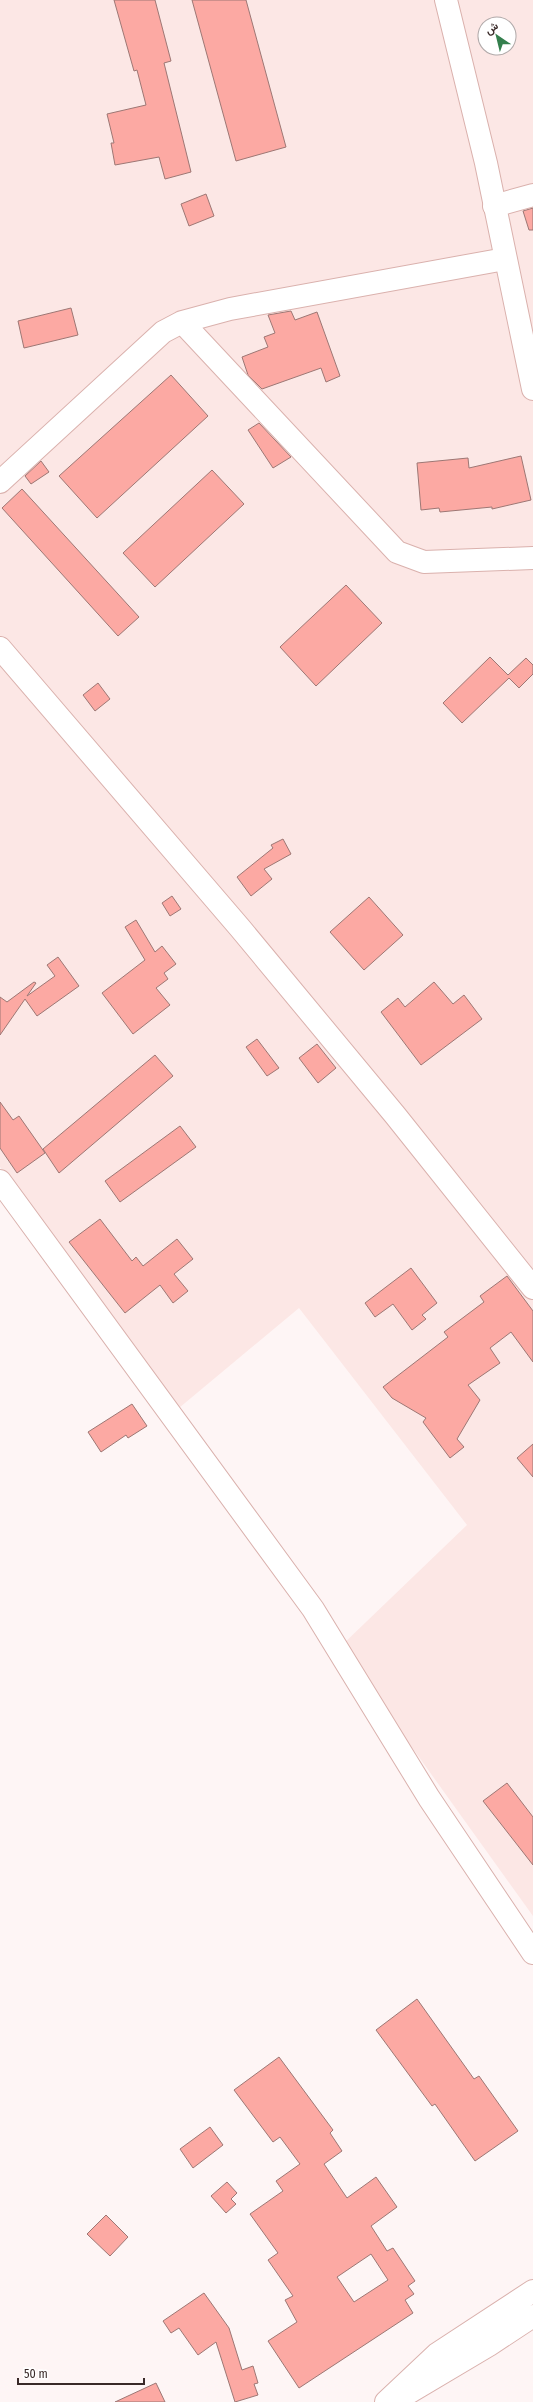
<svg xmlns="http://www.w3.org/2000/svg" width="533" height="2402" font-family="'Fira Sans Condensed',Vazirmatn,sans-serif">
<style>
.built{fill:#fce7e5;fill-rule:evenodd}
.building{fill:#fca9a3;stroke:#9d7774;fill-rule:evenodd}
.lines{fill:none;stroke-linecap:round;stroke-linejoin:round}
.minor-casing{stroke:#dab1ad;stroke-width:24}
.major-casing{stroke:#dab1ad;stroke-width:24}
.minor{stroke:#fff;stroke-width:22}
.major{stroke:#fff;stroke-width:22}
</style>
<rect width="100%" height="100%" fill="#fef5f5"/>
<path class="built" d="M0,0H533V1916L340,1647L467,1525L299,1308L173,1413L0,1167ZM485,24H509V48H485Z"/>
<path class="building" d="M114,0H155L171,61L164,63L191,172L165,179L159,157L115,165L111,143H114L107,114L146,105L137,70L134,71Z
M192,0H246L286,147L236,161Z
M206,194L214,216L189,226L181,204Z
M533,208V230H529L523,211Z
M71,308L78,335L24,348L18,321Z
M291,311L295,320L317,312L340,376L326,382L321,368L262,389L248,375L242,357L268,347L264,337L275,333L268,315Z
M171,375L208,416L97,518L59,476Z
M259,423L291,457L273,468L248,430Z
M521,456L531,500L492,509V507L440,512L439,508L421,510L417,463L468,458L469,468Z
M41,461L49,472L31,484L25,476Z
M212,470L244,504L155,587L123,553Z
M22,489L139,617L118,636L2,508Z
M346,585L382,623L316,686L280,647Z
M490,657L508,675L526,658L533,665V674L519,688L509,678L462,723L443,703Z
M98,683L110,699L95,711L83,695Z
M283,839L291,854L264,869L272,879L251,896L237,877L273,848L271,845Z
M172,896L181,909L170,916L162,903Z
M369,897L403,935L364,970L330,932Z
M136,920L155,952L162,946L176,964L164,973L168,979L156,988L170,1005L133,1034L102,993L145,960L125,927Z
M58,957L79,986L37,1016L25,999L0,1035V997L7,1002L34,982L36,983L27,996L55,976L47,965Z
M434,982L453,1004L464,995L482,1019L421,1065L381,1012L398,998L405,1007Z
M257,1039L279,1068L267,1076L246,1047Z
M317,1044L336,1068L318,1083L299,1058Z
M155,1055L173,1076L59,1173L43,1149Z
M0,1102L13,1120L19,1116L45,1153L17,1173L0,1148Z
M180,1126L196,1147L120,1202L105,1181Z
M100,1219L132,1261L136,1257L143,1266L177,1239L193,1259L174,1274L188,1291L173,1303L160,1285L125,1313L69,1242Z
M411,1268L437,1303L422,1315L426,1319L412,1330L393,1304L375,1317L365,1303Z
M507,1276L533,1311V1362L511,1332L490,1348L500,1363L468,1385L480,1400L457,1439L464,1447L450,1458L423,1422L426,1418L392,1398L383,1387L448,1337L444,1332L484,1302L480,1296Z
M132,1404L147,1426L128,1438L126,1435L101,1452L88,1432Z
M533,1444V1477L517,1458Z
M507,1783L533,1817V1865L483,1801Z
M417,1999L474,2079L479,2076L518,2131L475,2161L435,2104L432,2106L376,2030Z
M279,2057L333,2130L330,2133L342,2151L324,2164L347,2198L376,2177L397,2207L371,2226L387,2251L393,2248L415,2281L408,2286L414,2294L405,2300L413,2313L299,2388L268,2341L297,2322L285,2300L293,2296L268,2260L278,2253L250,2214L283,2191L276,2181L300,2164L280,2137L273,2142L234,2090ZM371,2254L388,2280L354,2302L337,2277Z
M210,2127L223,2145L193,2168L180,2149Z
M227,2182L237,2193L231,2199L236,2204L226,2213L211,2196Z
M106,2215L128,2237L110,2256L87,2234Z
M204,2293L229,2328L242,2370L253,2366L258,2383L254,2384L258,2395L235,2402L216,2342L198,2355L179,2328L171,2333L163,2321Z
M156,2383L165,2402H115Z"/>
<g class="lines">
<g class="minor-casing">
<path id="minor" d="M494,206L533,195
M182,322L397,552L424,562L533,558
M0,482L163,332L182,322L230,309L505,259
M0,648L240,928L395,1115L533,1288
M0,1181L313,1609L429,1798L533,1953
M386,2402L437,2354L533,2291"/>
</g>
<g class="major-casing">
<path id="major" d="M446,0L486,163L533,389
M393,2402L489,2345L533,2316"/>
</g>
<use href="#minor" class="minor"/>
<use href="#major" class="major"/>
</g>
<g transform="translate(497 36) rotate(325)"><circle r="19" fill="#ffffff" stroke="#b0a9a9"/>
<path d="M0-3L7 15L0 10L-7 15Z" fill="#347f4d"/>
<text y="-6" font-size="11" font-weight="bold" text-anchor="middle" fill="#392928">ش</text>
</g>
<path d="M18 2378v6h126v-6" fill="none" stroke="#392928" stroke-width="2"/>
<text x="24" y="2378" font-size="12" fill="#392928" stroke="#ffffff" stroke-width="3" paint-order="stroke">50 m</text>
</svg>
